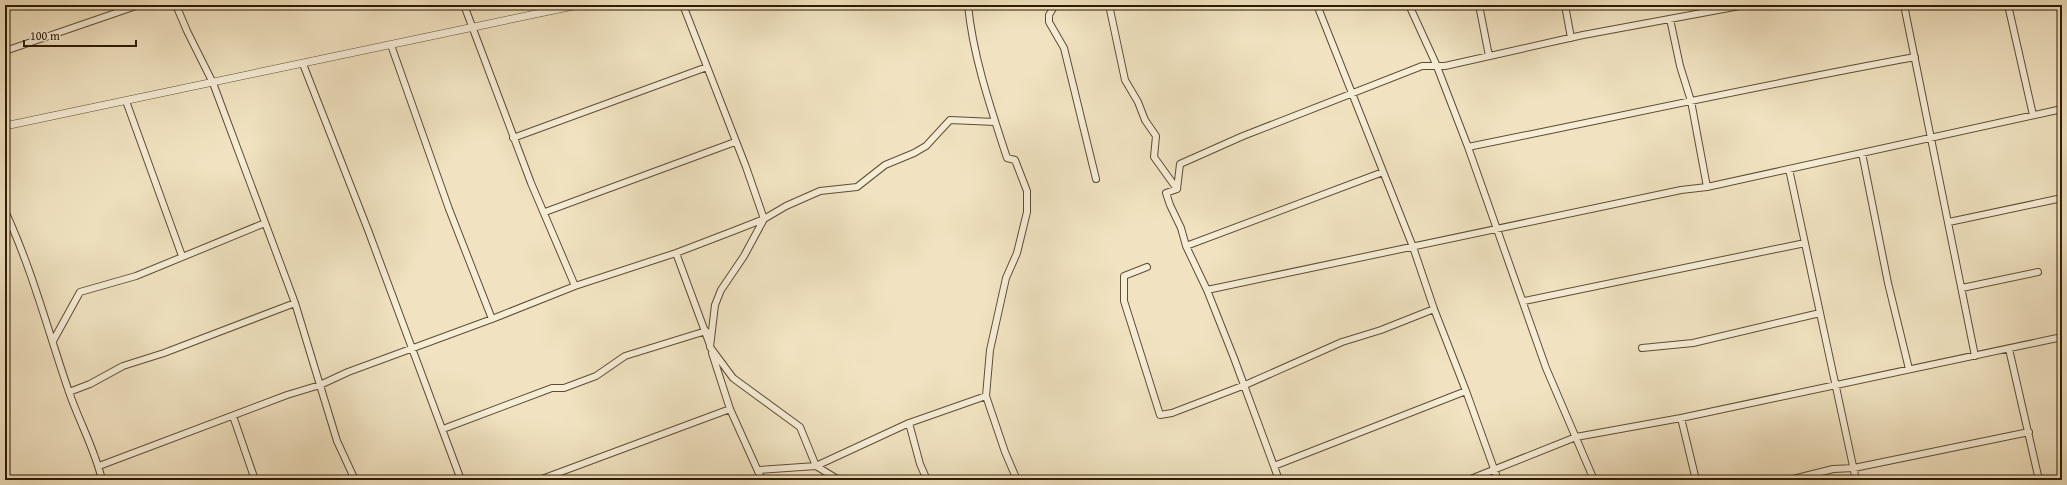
<svg xmlns="http://www.w3.org/2000/svg" width="2067" height="485" font-family="'Gentium Book Plus',serif">
<style>
.lines{fill:none;stroke-linecap:round;stroke-linejoin:round}
.minor-casing{stroke:#5e4d32;stroke-width:8}
.tertiary-casing{stroke:#5e4d32;stroke-width:8}
.minor{stroke:#f6edd7;stroke-width:6}
.tertiary{stroke:#f6edd7;stroke-width:7}
</style>
<rect width="100%" height="100%" fill="#f1e3c1"/>
<filter id="stains"><feTurbulence type="fractalNoise" baseFrequency=".005" numOctaves="4"/><feColorMatrix values="0 0 0 0 .2 0 0 0 0 .09 0 0 0 0 .02 0 0 0 .5 -.17"/></filter>
<radialGradient id="worn" r=".72"><stop offset=".6" stop-color="#630" stop-opacity="0"/><stop offset="1" stop-color="#630" stop-opacity=".3"/></radialGradient>
<g class="lines">
<g class="minor-casing">
<path id="minor" d="M176,5L187,31L213,83L295,303L337,441L355,480
M464,5L531,183L575,286
M683,5L746,167L764,219L744,256L721,290L715,305L710,347L733,378L800,427L816,466L839,480
M968,5C973,57 991,109 1007,158L1015,160L1027,191V212L1017,253L1006,278L990,350L986,396L1005,452L1017,480
M1055,5L1049,15V22L1064,48L1096,179
M1109,5L1125,80L1138,102L1145,120L1156,136L1154,157L1177,189
M1317,5L1413,247L1434,309L1466,391L1498,480
M1409,5L1436,64L1468,147L1546,368L1594,480
M1479,5L1489,56
M1565,5L1571,38
M1904,5L1975,356
M2008,5L2033,115
M1670,19L1680,66L1691,101L1707,187
M391,45L449,209L492,319
M5,51L139,5
M303,64L368,230L461,480
M126,101L182,256
M513,138L707,67
M1468,147C1617,117 1766,84 1915,57
M1862,153L1888,283L1909,369
M1789,169L1856,480
M5,211C32,269 48,331 69,392C79,421 95,450 102,480
M545,212L735,142
M1949,222L2062,198
M1186,246L1383,172
M676,253L710,345
M1147,267L1124,276V301L1160,415L1172,413L1245,385L1342,342L1381,330L1434,309
M1962,288L2038,272
M1207,290L1681,190L1707,187L2062,109
M1524,301L1805,243
M53,341L80,292L136,276L265,223
M1642,348L1693,343L1820,313
M2009,349L2039,480
M712,353L730,409L762,480
M69,392L90,384L123,366L164,353L295,303
M233,416L255,480
M1681,418L1696,480
M909,423L920,464L927,480
M443,429L552,388H564L596,376L625,356L706,331
M99,466L287,395L320,385L348,372L492,319L575,286L676,253L736,230L764,219L786,206L820,191L857,187L885,165L914,153L926,146L950,120L995,122
M1274,466L1466,391
M759,470L816,466L909,423L986,396
M539,480L730,409
M1279,480L1234,358L1207,290L1186,246L1181,228L1170,205L1166,193L1177,189L1180,164L1243,136L1422,66H1445L1583,35L1745,5
M1468,480L1576,437L1681,418L2062,337
M1789,480L1833,469L1854,468L2029,432"/>
</g>
<g class="tertiary-casing">
<path id="tertiary" d="M5,126L578,5"/>
</g>
<use href="#minor" class="minor"/>
<use href="#tertiary" class="tertiary"/>
</g>
<rect width="2067" height="485" fill="none" stroke="#f1e3c1" stroke-width="20"/>
<rect x="6" y="6" width="2055" height="473" fill="none" stroke="#2d1b03" stroke-width="2"/>
<rect x="10" y="10" width="2047" height="465" fill="none" stroke="#2d1b03"/>
<path d="M24 40v6h112v-6" fill="none" stroke="#2d1b03" stroke-width="2"/>
<text x="30" y="40" font-size="12" fill="#2d1b03" stroke="#f6edd7" stroke-width="3" paint-order="stroke">100 m</text>
<rect width="100%" height="100%" filter="url(#stains)"/>
<rect width="100%" height="100%" fill="url(#worn)"/>
</svg>
